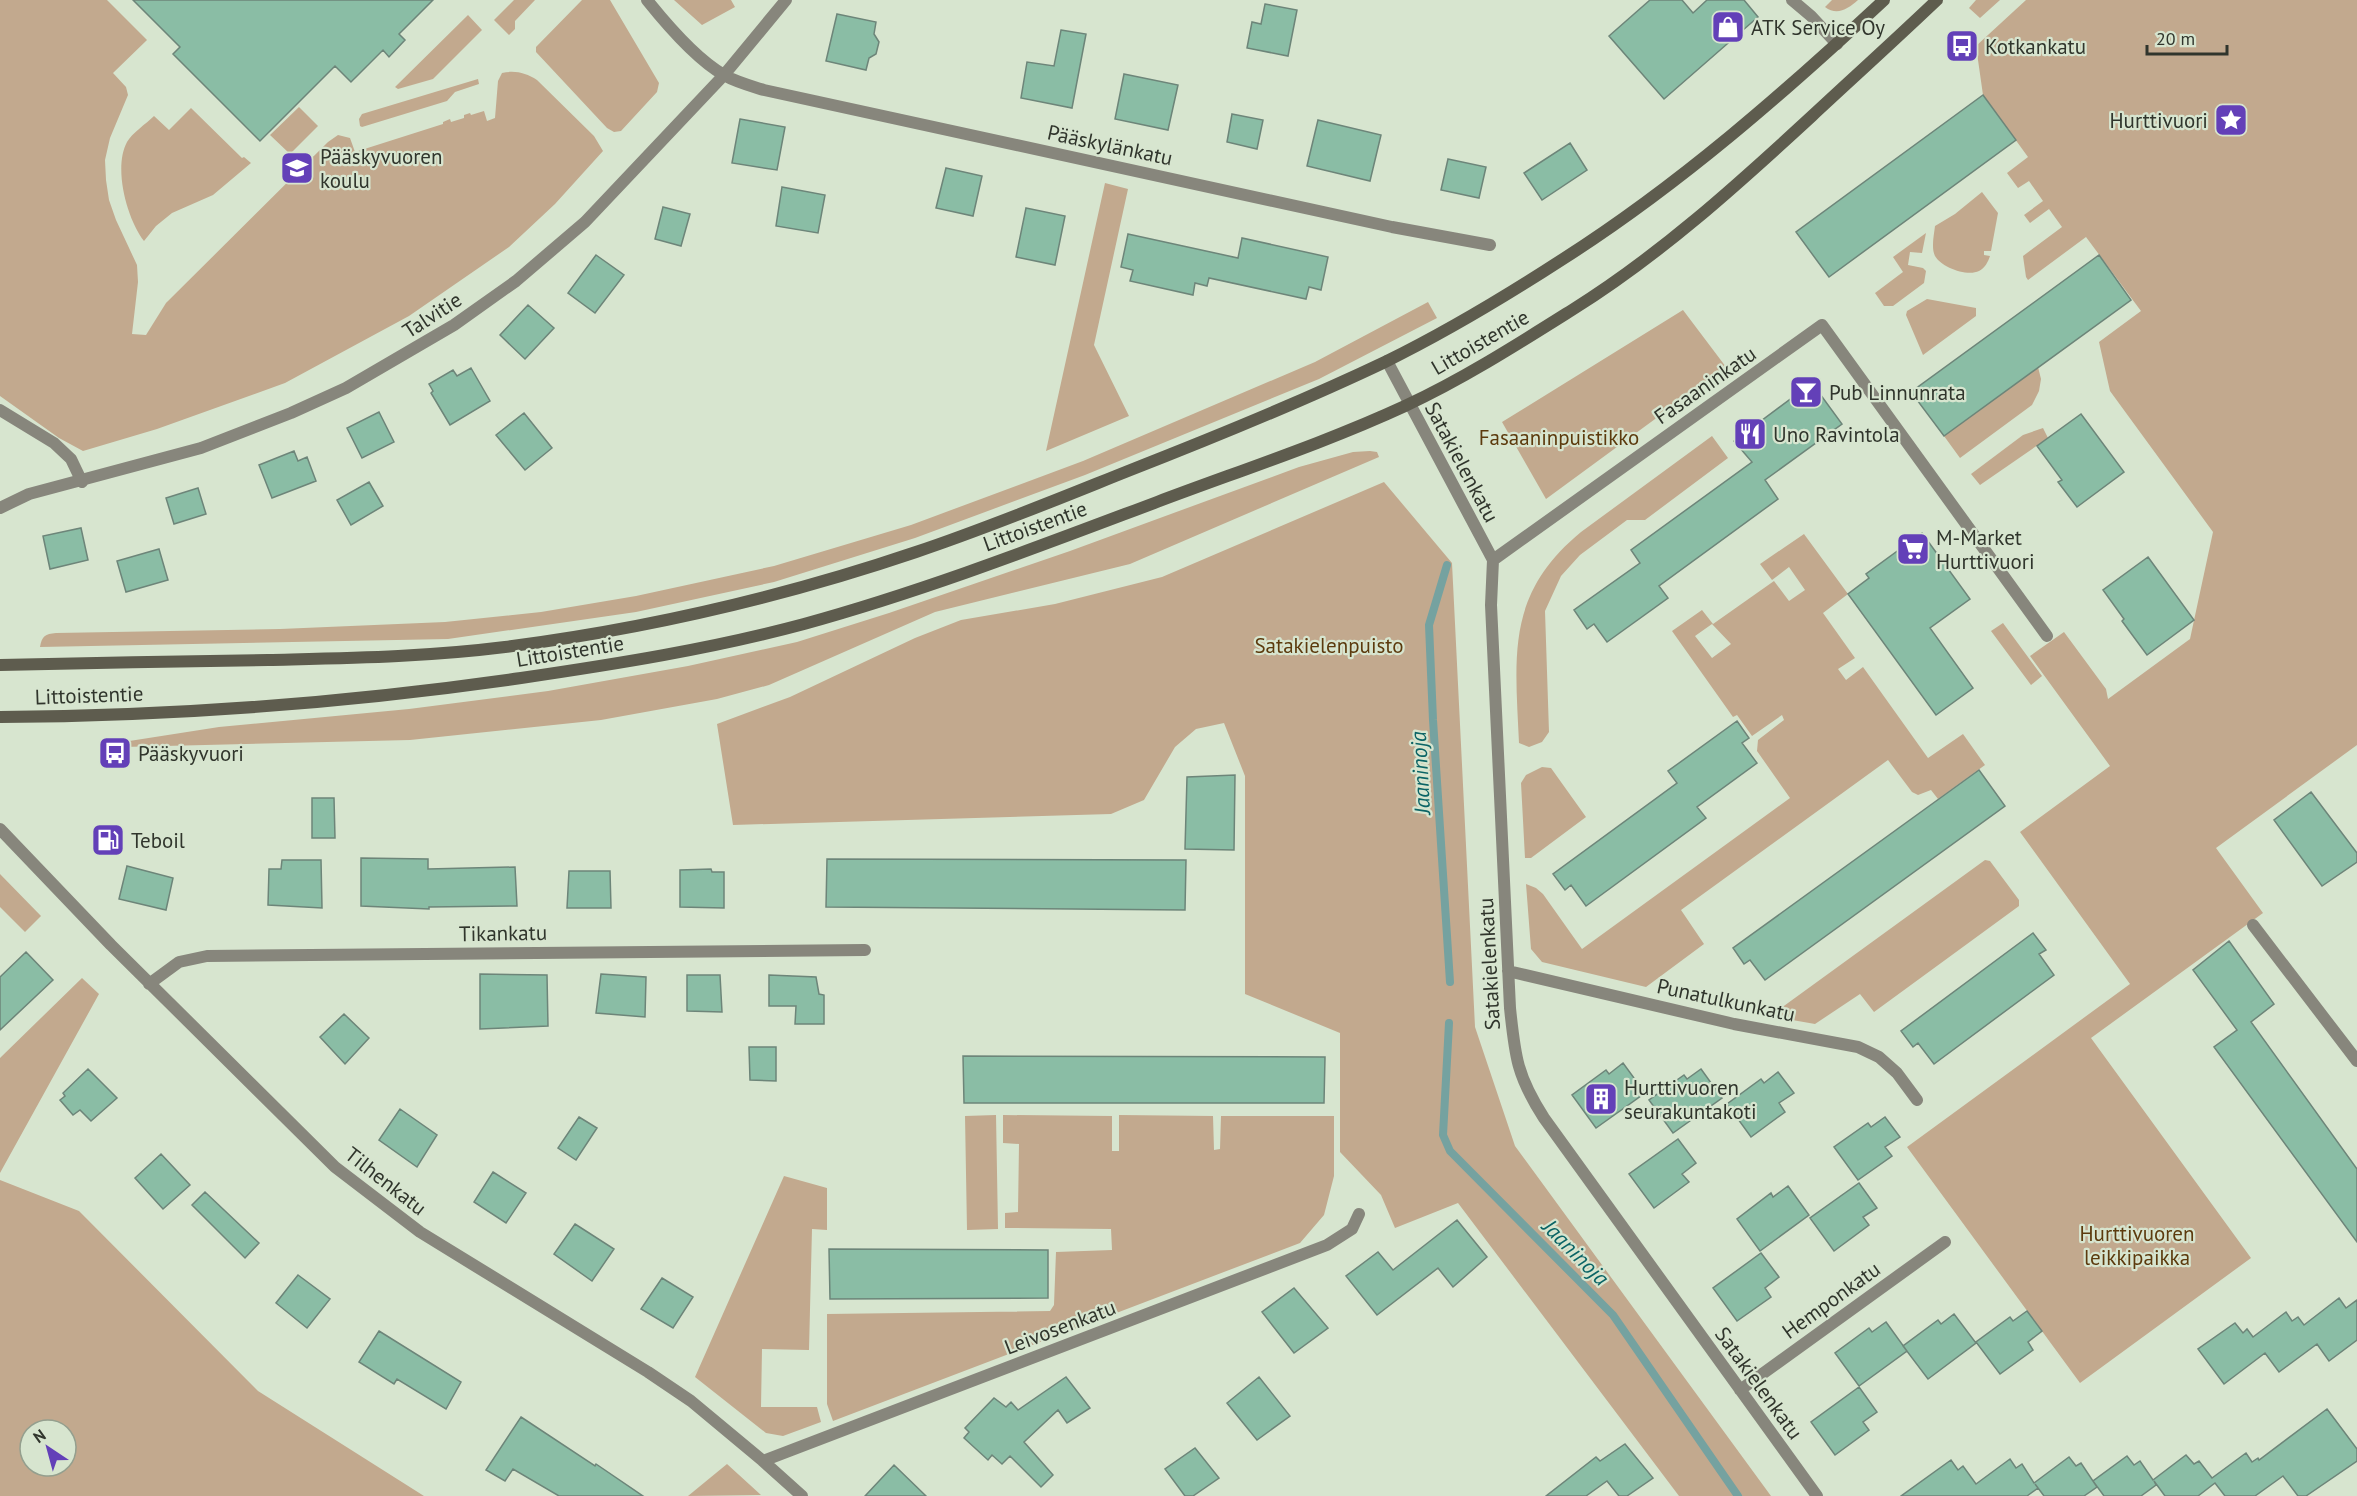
<svg xmlns="http://www.w3.org/2000/svg" width="2357" height="1496" font-family="'PT Sans',sans-serif">
<style>
.green{fill:#c2a98e;fill-rule:evenodd}
.lines{fill:none;stroke-linecap:round;stroke-linejoin:round}
.stream{stroke:#75a2a0;stroke-width:8}
.building{fill:#8abda5;stroke:#6d8579;stroke-width:1.5}
.service{stroke:#87867c;stroke-width:12}
.minor{stroke:#87867c;stroke-width:12}
.secondary{stroke:#5e5c4e;stroke-width:12}
.labels{text-anchor:middle;dominant-baseline:central;stroke-width:4.5;stroke-linejoin:round;paint-order:stroke}
.poi-label{font-size:21px;fill:#30352c;stroke:#d7e5cf;text-anchor:start}
.street-label{font-size:21px;fill:#30352c;stroke:#d7e5cf}
.park-label{font-size:21px;fill:#5c3a0d;stroke:#d7e5cf}
.water-label{font-size:22px;font-style:italic;fill:#0b6465;stroke:#d7e5cf}
</style>
<rect width="100%" height="100%" fill="#d7e5cf"/>
<path class="green" d="M0,0H107L147,40L113,73L126,87L128,95L110,138L105,160L106,180L109,200L116,220L137,265L138,282L132,334L146,335L166,303L328,142L338,135L350,138L355,152L443,124V122L450,119L451,122L464,118V115L470,113L471,115L484,111L487,121L495,118L498,81L502,73C515,70 526,73 537,80L594,136L603,151L555,204L509,247L409,316L285,383L157,429L83,451L59,438L0,396Z
M514,0H535L515,21V29L509,35L494,20Z
M582,0H610L659,83L657,92L621,131L614,132L607,128L536,52V47Z
M674,0H731L735,7L702,25Z
M1832,0H1858C1848,9 1837,16 1825,7Z
M1976,0H2000L1980,18L1969,8Z
M2026,0H2357V745L2216,848L2263,913L2091,1038L2251,1258L2080,1383L1907,1147L2130,984L2020,832L2110,766L2030,656L2064,632L2106,689L2108,699L2190,639L2213,532L2110,391L2099,342L2141,311L2086,237L2028,280L2026,277L2023,256L2062,227L2049,209L2030,223L2024,215L2043,201L2029,181L2018,188L2007,173L2028,157L1983,95L1976,46Z
M468,15L482,30L433,79L398,89L395,87Z
M478,79L479,84L455,92L447,101L362,127L360,126L359,119L362,114Z
M299,107L318,126L290,154L270,135Z
M191,108L242,158L244,157L251,163L213,195L172,213L156,226L144,241C127,219 113,168 127,142C132,133 146,124 154,116L169,130Z
M1105,183L1128,189L1094,345L1129,416L1046,451Z
M1982,192L1998,213L1991,251H1984V255L1990,256C1988,262 1985,268 1979,271C1967,277 1941,267 1935,256C1931,248 1934,235 1935,226L1955,214Z
M1926,233L1922,253L1910,252L1908,265L1923,268L1926,271L1924,283L1893,306H1884L1875,293L1903,272L1893,257Z
M1927,299L1976,308V316L1923,355L1906,315L1907,311Z
M1428,302L1437,318L1319,379L1085,475L915,538L774,582L636,612L448,639L40,647C42,636 45,634 56,633L280,629L445,622L541,612L636,596L774,566L911,525L1083,461L1315,362Z
M1683,310L1726,367L1546,499L1502,422Z
M2038,367L2041,379L2039,391L2032,405L1960,458L1944,436Z
M2043,428L2048,438L1980,485L1971,474L2023,435Z
M1712,436L1728,458L1645,520H1627L1580,555L1561,576L1545,611L1549,732L1542,742L1529,747L1519,743C1515,655 1506,594 1581,532Z
M1370,451L1377,452L1379,457L1130,564L935,612L769,685L717,699L601,720L410,740L123,747V742L219,727L409,709L548,691L688,666L797,642L889,613L1070,551L1299,467L1353,452Z
M1384,482L1452,563L1475,1027L1515,1146L1771,1496H1679L1458,1203L1395,1228L1381,1195L1340,1152V1033L1245,994V776L1224,723L1196,729L1175,747L1144,800L1111,814L733,825L717,724L790,697L915,638L961,620L1055,604L1162,577Z
M1804,534L1848,594L1823,613L1855,658L1838,669L1846,680L1863,667L1928,758L1963,734L1985,765L1938,799L1931,790L1918,795L1912,792L1888,760L1681,910L1704,944L1646,987L1542,962L1531,949L1526,884L1536,888L1543,894L1582,949L1790,798L1757,751L1758,740L1784,720L1782,715L1752,736L1737,715L1733,717L1672,631L1702,610L1713,624L1774,581L1789,601L1805,590L1789,567L1772,580L1760,564ZM1712,624L1731,644L1712,658L1695,636Z
M2003,623L2042,676L2031,685L1991,631Z
M1542,767L1551,768L1586,817L1531,858H1525L1521,783L1526,775Z
M1985,860L1990,861L2019,900V906L1874,1012L1860,994L1815,1024L1770,1016Z
M0,874L41,916L25,932L0,907Z
M82,978L99,994L0,1173V1058Z
M996,1115L998,1229L967,1230L965,1116Z
M1003,1115L1112,1116V1151H1119V1115L1213,1116L1214,1150L1220,1149L1221,1116H1334V1176L1324,1215L1300,1243L833,1421L827,1404V1314L1050,1311L1054,1305L1056,1252L1112,1250L1111,1229L1005,1228V1213L1018,1212L1019,1144L1003,1143Z
M784,1176L827,1188V1230L812,1229L809,1350L762,1349L761,1407H817L821,1422L783,1436L766,1433L695,1377Z
M0,1180L79,1211L258,1391L424,1496H0ZM30,1430H66V1466H30Z
M727,1464L761,1495L688,1496Z"/>
<g class="lines">
<path class="stream" d="M1447,565L1429,625L1433,720L1450,982
M1449,1023L1443,1135L1450,1151L1613,1315L1738,1496"/>
</g>
<path class="building" d="M133,0H433L399,34L405,40L389,57L383,50L351,82L335,66L260,141L173,54L180,47Z
M1650,0H1682L1693,13L1707,0H1744L1758,17L1664,99L1609,36Z
M1265,4L1297,10L1288,56L1247,48L1252,22L1261,24Z
M837,14L876,22L874,34L879,42L876,54L869,58L866,70L826,61Z
M1061,30L1086,34L1072,108L1021,98L1027,62L1054,66Z
M1124,74L1178,85L1168,130L1115,119Z
M1983,95L2016,140L1829,277L1796,232Z
M1232,114L1263,120L1257,149L1227,142Z
M740,119L785,127L777,170L732,163Z
M1318,120L1381,135L1370,181L1307,166Z
M1570,143L1587,170L1542,200L1524,173Z
M1448,159L1486,167L1479,198L1441,190Z
M946,168L982,176L973,216L936,208Z
M782,187L825,195L818,233L776,226Z
M663,207L690,214L681,246L655,239Z
M1026,208L1065,216L1055,265L1016,257Z
M1128,234L1238,258L1242,238L1328,257L1321,290L1309,287L1306,299L1209,278L1207,286L1195,283L1193,295L1130,281L1133,270L1121,267Z
M596,255L624,275L595,313L568,293Z
M2099,255L2131,300L1944,436L1911,392Z
M528,305L554,328L525,359L500,335Z
M471,368L490,401L450,425L431,393L433,391L429,384L453,370L457,376Z
M1812,383L1842,424L1765,480L1778,499L1659,586L1668,598L1607,642L1594,624L1587,629L1574,610L1640,563L1631,550L1752,462L1734,441Z
M379,412L394,442L362,458L347,428Z
M524,413L552,448L525,470L496,435Z
M2081,414L2124,472L2077,507L2058,482L2062,480L2037,446Z
M294,451L298,461L307,457L316,481L272,498L259,465Z
M369,482L383,506L351,525L337,500Z
M198,488L206,514L174,524L166,498Z
M81,528L88,560L50,569L43,536Z
M1922,533L1970,599L1930,628L1973,688L1936,715L1848,594L1869,578L1866,574Z
M159,549L168,580L126,592L117,561Z
M2148,557L2194,620L2147,655L2122,621L2124,619L2103,590Z
M1737,721L1749,738L1742,743L1757,763L1697,807L1706,818L1586,906L1571,885L1565,890L1553,874L1677,783L1668,771Z
M1979,770L2005,806L1765,980L1750,960L1744,964L1733,948Z
M1235,775L1234,850L1185,849L1187,777Z
M2311,792L2357,853V862L2322,886L2274,820Z
M312,798H334L335,838H312Z
M361,858L428,859V869L515,867L517,906L429,907V909L361,906Z
M827,859L1186,860L1185,910L826,907Z
M282,860H321L322,908L268,905L269,869H281Z
M127,866L173,878L166,910L119,899Z
M711,869L712,872H724V908L680,907V870Z
M569,871H610L611,908H567Z
M2033,933L2046,950L2039,954L2054,975L1934,1064L1918,1043L1913,1047L1901,1031Z
M2229,941L2274,1004L2251,1022L2357,1169V1242L2214,1047L2237,1030L2193,970Z
M26,952L53,980L0,1030V977Z
M480,974L547,975L548,1026L480,1029Z
M601,974L646,977L645,1017L596,1013Z
M687,975H720L722,1012L687,1011Z
M769,975L816,977L819,994L824,995V1024H795L796,1006H769Z
M344,1014L369,1038L345,1064L320,1037Z
M749,1047H776V1081L750,1080Z
M963,1056L1325,1057L1324,1103H964Z
M1623,1063L1645,1093L1596,1128L1572,1095L1606,1070L1609,1074Z
M88,1069L117,1098L91,1121L80,1110L73,1115L60,1100L65,1096L63,1093Z
M1701,1069L1722,1098L1673,1133L1649,1100L1684,1075L1687,1079Z
M1778,1072L1794,1093L1779,1103L1785,1112L1751,1137L1727,1104L1761,1079L1764,1083Z
M400,1109L437,1135L417,1167L379,1140Z
M579,1117L597,1128L576,1160L558,1148Z
M1885,1117L1900,1137L1885,1147L1892,1156L1858,1180L1834,1147L1868,1123L1871,1127Z
M1678,1139L1696,1163L1682,1174L1689,1182L1654,1208L1629,1174Z
M161,1154L190,1185L163,1209L135,1178Z
M493,1172L526,1193L506,1223L474,1202Z
M1859,1183L1877,1208L1863,1217L1869,1225L1834,1251L1810,1218Z
M1788,1186L1809,1215L1760,1251L1737,1219L1771,1193L1773,1197Z
M205,1192L259,1243L245,1258L192,1205Z
M1457,1220L1487,1257L1453,1287L1438,1268L1377,1315L1346,1276L1378,1252L1393,1270Z
M575,1224L614,1249L592,1281L554,1254Z
M829,1249L1048,1250V1298L830,1299Z
M1761,1253L1779,1277L1765,1288L1771,1297L1737,1321L1713,1288Z
M298,1275L330,1299L307,1328L276,1303Z
M662,1278L693,1297L673,1328L641,1309Z
M1294,1288L1328,1328L1294,1353L1262,1312Z
M2339,1298L2346,1308L2357,1300V1340L2329,1361L2317,1344L2279,1372L2265,1353L2224,1384L2198,1349L2235,1323L2243,1333L2247,1329L2253,1337L2286,1312L2292,1321L2298,1317L2304,1325Z
M2027,1311L2042,1331L2028,1342L2033,1350L2000,1374L1976,1342L2010,1317L2013,1321Z
M1954,1314L1976,1343L1928,1379L1903,1346L1938,1320L1941,1324Z
M1886,1322L1907,1351L1859,1386L1835,1353L1869,1328L1872,1332Z
M379,1331L461,1382L446,1409L397,1379L394,1384L359,1362Z
M1066,1377L1090,1408L1067,1423L1058,1410L1024,1442L1053,1475L1041,1487L1010,1456L1002,1464L992,1455L988,1460L964,1438L969,1432L965,1428L994,1398L1006,1407L1011,1402L1018,1410Z
M1259,1377L1290,1416L1257,1440L1227,1403Z
M1859,1387L1877,1412L1863,1422L1869,1430L1835,1455L1811,1422Z
M2327,1409L2357,1449V1461L2306,1496H2298L2283,1476L2255,1496H2225L2215,1483L2198,1496H2165L2154,1481L2156,1485L2141,1496H2104L2093,1481L2127,1456L2134,1465L2140,1461L2153,1480L2186,1455L2194,1464L2199,1461L2212,1478L2246,1453L2252,1462L2258,1458L2259,1460Z
M521,1417L595,1466L596,1464L643,1496H559L513,1469L505,1481L486,1470Z
M1625,1444L1653,1478L1627,1496H1619L1607,1481L1586,1496H1546L1596,1457L1600,1461Z
M1195,1448L1219,1478L1193,1496H1185L1165,1469Z
M2069,1457L2076,1466L2081,1463L2097,1487L2084,1496H2044L2035,1484L2038,1488L2027,1496H1901L1951,1460L1958,1470L1963,1466L1976,1484L2010,1459L2016,1468L2022,1464L2034,1483Z
M894,1465L926,1496H865Z"/>
<g class="lines">
<path class="service" d="M0,410L54,443L71,459L82,482"/>
<path class="minor" d="M647,0C667,25 696,59 724,75C736,82 751,86 764,90L1392,227L1490,245
M1792,0L1811,16L1837,44
M1387,361L1493,560L1491,605L1510,1008C1515,1057 1517,1076 1544,1118L1817,1496
M0,508L29,494L201,448L291,413L346,388L454,325L516,281L585,222L724,75L786,0
M1493,560L1822,325L2047,636
M0,829L111,945L335,1167L420,1232L648,1372L691,1401L763,1461L802,1496
M2253,925L2357,1061
M1508,971L1734,1024L1858,1047L1879,1057L1897,1073L1917,1100
M149,984L179,962L207,956L865,950
M1740,1390L1945,1242
M763,1461L1327,1245L1352,1229L1359,1214"/>
<path class="secondary" d="M0,665C89,663 179,661 268,660C347,658 426,657 505,647C645,629 783,597 916,552C988,528 1058,499 1128,471C1215,437 1301,402 1385,362C1446,332 1506,296 1563,259C1679,185 1784,93 1884,0
M0,717C175,716 348,703 521,678C616,664 711,649 804,624C924,591 1040,546 1157,502C1239,471 1325,443 1405,406C1463,379 1518,344 1572,310C1660,255 1736,186 1812,116C1854,77 1896,39 1937,0"/>
</g>
<defs>
<g id="shop-square" transform="scale(1.725)"><rect x="-9" y="-9" width="18" height="18" rx="4" fill="#6340b8" stroke="#d7e5cf"/><path d="M-5-2.5h2.3a2.7 3.5 0 0 1 5.4 0H5L5.5 6h-11ZM-1.5-2.5h3a1.5 2.3 0 0 0-3 0Z" fill="#fff"/></g>
<g id="bus-square" transform="scale(1.725)"><rect x="-9" y="-9" width="18" height="18" rx="4" fill="#6340b8" stroke="#d7e5cf"/><path d="M-5-6H5V4H4V6H2V4H-2V6H-4V4H-5ZM-3.5-4V0h7V-4ZM-3.5 1.2v1.5H-2V1.2ZM2 1.2v1.5H3.5V1.2Z" fill="#fff"/></g>
<g id="sight-square" transform="scale(1.725)"><rect x="-9" y="-9" width="18" height="18" rx="4" fill="#6340b8" stroke="#d7e5cf"/><path d="M0-6L1.8-2.2L6-1.7L2.9 1.2L3.7 5.4L0 3.3L-3.7 5.4L-2.9 1.2L-6-1.7L-1.8-2.2Z" fill="#fff"/></g>
<g id="school-square" transform="scale(1.725)"><rect x="-9" y="-9" width="18" height="18" rx="4" fill="#6340b8" stroke="#d7e5cf"/><path d="M0-5L7-2L0 1L-7-2ZM-4 1L0 2.5L4 1V4Q0 6-4 4Z" fill="#fff"/></g>
<g id="bar-square" transform="scale(1.725)"><rect x="-9" y="-9" width="18" height="18" rx="4" fill="#6340b8" stroke="#d7e5cf"/><path d="M-6-5H6L.8 .8V4.5H3.5V6h-7V4.5H-.8V.8Z" fill="#fff"/></g>
<g id="restaurant-square" transform="scale(1.725)"><rect x="-9" y="-9" width="18" height="18" rx="4" fill="#6340b8" stroke="#d7e5cf"/><path d="M-5-6h1v4h1v-4h1v4h1v-4h1v5L-1.5 .5V6h-2V.5L-5-1ZM5-6V6H3V1.5H1.5Q1.5-4 5-6Z" fill="#fff"/></g>
<g id="supermarket-square" transform="scale(1.725)"><rect x="-9" y="-9" width="18" height="18" rx="4" fill="#6340b8" stroke="#d7e5cf"/><path d="M-6-5.5h2.5l.6 2H6L4.5 2H-2.5L-4.4-4H-6ZM-1.5 3.2a1.3 1.3 0 1 0 .1 0ZM3 3.2a1.3 1.3 0 1 0 .1 0Z" fill="#fff"/></g>
<g id="fuel-square" transform="scale(1.725)"><rect x="-9" y="-9" width="18" height="18" rx="4" fill="#6340b8" stroke="#d7e5cf"/><path d="M-5.5-6h7V0h2V4h1.3V-2.5L3-4.5l.8-.8L6-3V5H2.5V1h-1V6h-7ZM-4.2-4.7v3.2H.2V-4.7Z" fill="#fff"/></g>
<g id="building-square" transform="scale(1.725)"><rect x="-9" y="-9" width="18" height="18" rx="4" fill="#6340b8" stroke="#d7e5cf"/><path d="M-4-6H4V6H1V3H-1V6H-4ZM-2.5-4.3h1.7v1.8h-1.7ZM.8-4.3h1.7v1.8H.8ZM-2.5-1h1.7V.8h-1.7ZM.8-1h1.7V.8H.8Z" fill="#fff"/></g>
</defs>
<g fill-rule="evenodd">
<use href="#shop-square" x="1728" y="27"/>
<use href="#bus-square" x="1962" y="46"/>
<use href="#sight-square" x="2231" y="120"/>
<use href="#school-square" x="297" y="168"/>
<use href="#bar-square" x="1806" y="392"/>
<use href="#restaurant-square" x="1750" y="434"/>
<use href="#supermarket-square" x="1913" y="549"/>
<use href="#bus-square" x="115" y="753"/>
<use href="#fuel-square" x="108" y="840"/>
<use href="#building-square" x="1601" y="1099"/>
</g>
<g class="labels">
<g class="poi-label">
<text x="1751" y="27">ATK Service Oy</text>
<text x="1985" y="46">Kotkankatu</text>
<text x="2208" y="120" text-anchor="end">Hurttivuori</text>
<text x="320" y="156">Pääskyvuoren<tspan x="320" dy="24">koulu</tspan></text>
<text x="1829" y="392">Pub Linnunrata</text>
<text x="1773" y="434">Uno Ravintola</text>
<text x="1936" y="537">M-Market<tspan x="1936" dy="24">Hurttivuori</tspan></text>
<text x="138" y="753">Pääskyvuori</text>
<text x="131" y="840">Teboil</text>
<text x="1624" y="1087">Hurttivuoren<tspan x="1624" dy="24">seurakuntakoti</tspan></text>
</g>
<g class="street-label">
<text transform="translate(1110 145) rotate(12)">Pääskylänkatu</text>
<text transform="translate(432 315) rotate(-33)">Talvitie</text>
<text transform="translate(1480 342) rotate(-30)">Littoistentie</text>
<text transform="translate(1705 385) rotate(-35)">Fasaaninkatu</text>
<text transform="translate(1462 462) rotate(62)">Satakielenkatu</text>
<text transform="translate(1035 526) rotate(-20)">Littoistentie</text>
<text transform="translate(570 651) rotate(-9)">Littoistentie</text>
<text transform="translate(89 695) rotate(-2)">Littoistentie</text>
<text transform="translate(503 933) rotate(-1)">Tikankatu</text>
<text transform="translate(1489 964) rotate(-93)">Satakielenkatu</text>
<text transform="translate(1726 1000) rotate(12)">Punatulkunkatu</text>
<text transform="translate(386 1181) rotate(38)">Tilhenkatu</text>
<text transform="translate(1831 1300) rotate(-36)">Hemponkatu</text>
<text transform="translate(1060 1327) rotate(-21)">Leivosenkatu</text>
<text transform="translate(1759 1383) rotate(54)">Satakielenkatu</text>
</g>
<g class="park-label">
<text x="1559" y="437">Fasaaninpuistikko</text>
<text x="1329" y="645">Satakielenpuisto</text>
<text x="2137" y="1233">Hurttivuoren<tspan x="2137" dy="24">leikkipaikka</tspan></text>
</g>
<g class="water-label">
<text transform="translate(1420 773) rotate(-93)">Jaaninoja</text>
<text transform="translate(1576 1252) rotate(45)">Jaaninoja</text>
</g>
</g>
<g transform="translate(48 1448) rotate(324)"><circle r="28" fill="#d7e5cf" stroke="#949f8e" stroke-width="1.5"/>
<path d="M0-4.5L10 22L0 15L-10 22Z" fill="#6340b8"/>
<text y="-9" font-size="16" font-weight="bold" text-anchor="middle" fill="#30352c">N</text>
</g>
<path d="M2147 45v9h80v-9" fill="none" stroke="#30352c" stroke-width="3"/>
<text x="2156" y="45" font-size="18" fill="#30352c" stroke="#d7e5cf" stroke-width="4.5" paint-order="stroke">20 m</text>
</svg>
